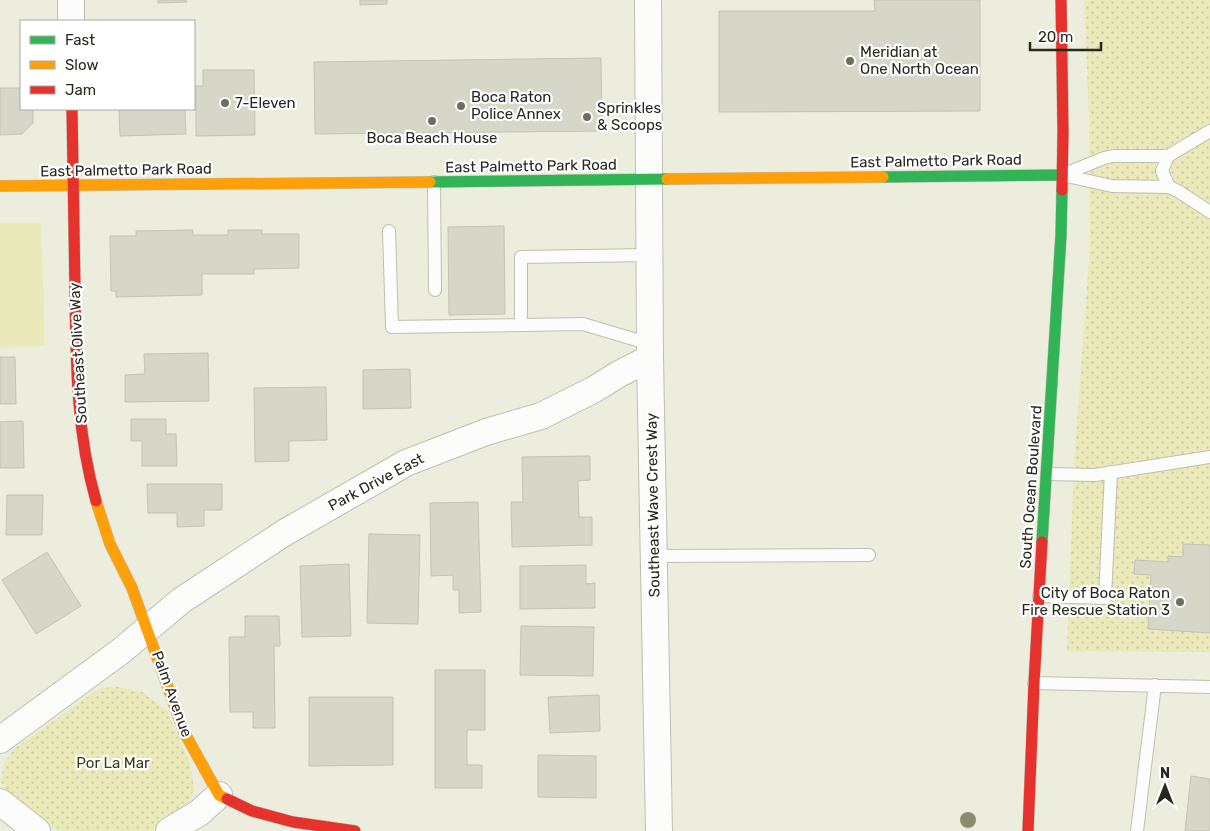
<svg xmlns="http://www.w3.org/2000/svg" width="1210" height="831" font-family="Rubik,sans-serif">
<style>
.grass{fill:#e9e9ba}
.park{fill:url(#park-dots)}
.building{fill:#d6d6c9;stroke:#c3c3b6}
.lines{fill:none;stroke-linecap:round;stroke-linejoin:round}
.lane-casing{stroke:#bfbfb3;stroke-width:14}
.street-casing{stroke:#bfbfb3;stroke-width:28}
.fast-casing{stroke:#bfbfb3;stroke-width:12}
.slow-casing{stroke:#bfbfb3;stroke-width:12}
.jam-casing{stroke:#bfbfb3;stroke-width:12}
.lane{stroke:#fcfcfa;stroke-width:12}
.street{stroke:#fcfcfa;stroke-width:26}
.fast{stroke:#30b455;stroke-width:11}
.slow{stroke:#ff9f0a;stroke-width:11}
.jam{stroke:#e5322d;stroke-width:11}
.tree{fill:#8c8b71}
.poi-dot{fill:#6d6d60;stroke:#fff;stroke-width:2}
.labels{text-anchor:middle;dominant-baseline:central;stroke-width:4.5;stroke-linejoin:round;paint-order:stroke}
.poi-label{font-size:15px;fill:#28281d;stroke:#fff;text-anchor:start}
.street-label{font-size:15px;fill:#28281d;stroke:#fff}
.park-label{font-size:15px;fill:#3c3b19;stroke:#fff}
</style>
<defs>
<pattern id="park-dots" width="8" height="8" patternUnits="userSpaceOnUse" patternTransform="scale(1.25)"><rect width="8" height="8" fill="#e9e9ba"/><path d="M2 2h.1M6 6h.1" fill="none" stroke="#c8c89f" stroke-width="1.8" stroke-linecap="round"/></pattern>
</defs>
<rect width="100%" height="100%" fill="#ededdd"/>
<path class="grass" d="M0,223H41L45,346L0,347Z"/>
<path class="park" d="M1084,0H1210V652L1067,651L1074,465L1090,246L1089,117Z
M118,687L142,692L167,711L190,763L194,789L187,806L152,831H58L42,822L6,791L1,781L4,763L14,749L100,688Z"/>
<path class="building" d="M158,0H186L187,2L158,3Z
M360,0H387V4L360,5Z
M874,0H980V111L719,112V11H875Z
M601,58L602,131L315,134L314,62Z
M203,70H254L255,135L196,136V86H203Z
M0,88H21V109H33V123L22,134L0,135Z
M119,109H185L186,134L120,136Z
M504,226L505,314L449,315L448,227Z
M193,230V235H228V230H262V234H299V268L254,269V274H202V295L116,297V291H111L110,236H136V231Z
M208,353L209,401L125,402V375L145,374L144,354Z
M0,357H15L16,404H0Z
M410,369L411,408L363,409V370Z
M326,387L327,440L289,441V461L255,462L254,388Z
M131,419H166V434H176L177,466H142V441H131Z
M23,421L24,468H0V422Z
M590,456V480L578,481L579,517H592V545L512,547L511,502H523L522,457Z
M147,484H222V510H204V526L177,527V513H148Z
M7,495H43L42,535H6Z
M478,502L481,612L459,613V590H453V575L431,576L430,503Z
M369,534L420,535L418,624L367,623Z
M1183,544L1210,545V633L1148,629L1151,575L1134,574L1135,560L1168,562V556L1183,557Z
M47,552L81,606L36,634L2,580Z
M349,564L351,636L302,637L300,566Z
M586,565V584L595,583V608L520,609V566Z
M245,616H279L280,646H274L275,728H253V712H230L229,637H245Z
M521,626L594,627L593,676L520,675Z
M435,670H485V730H467V765H482V788H435Z
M599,695L600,731L550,733L548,697Z
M309,697H393V765L309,766Z
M538,755L596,756V798L538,797Z
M1191,776L1210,779V831H1185Z"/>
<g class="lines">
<g class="lane-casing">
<path id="lane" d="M1210,131L1168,156H1113L1104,158L1062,175L1112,186L1169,187L1178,191L1210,212
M1168,156L1162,171L1169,187
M434,182L435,290
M389,231L392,327L583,324L650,344
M521,325V257L649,255
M1047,474L1095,475L1210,457
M654,556L869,555
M1039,596L1105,598L1111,472
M1034,683L1210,687
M1137,831L1155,685"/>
</g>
<g class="street-casing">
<path id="street" d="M71,0V21
M648,0L650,358L659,831
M0,740L121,651L182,600L284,533L406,463L486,432L541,416L593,390L619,374L650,358
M0,802L37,831
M169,831L199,813L219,795"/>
</g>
<g class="fast-casing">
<path id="fast" d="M883,177L1062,175
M430,182L667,179
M1042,542L1061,235L1062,190"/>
</g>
<g class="slow-casing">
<path id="slow" d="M667,179L883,177
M0,186L430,182
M96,501L110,544L132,588L184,732L219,795L227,799"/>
</g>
<g class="jam-casing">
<path id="jam" d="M1061,0L1063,131L1062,190
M72,109C73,169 74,229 75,289C76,361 76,431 96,501
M227,799L252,811L293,822L355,831
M1028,831L1034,683L1042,542"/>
</g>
<use href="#lane" class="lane"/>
<use href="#street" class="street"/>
<use href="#fast" class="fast"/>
<use href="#slow" class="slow"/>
<use href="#jam" class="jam"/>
</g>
<circle class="tree" cx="968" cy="820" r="8"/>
<g class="poi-dot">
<circle cx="850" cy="61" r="5"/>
<circle cx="225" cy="103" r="5"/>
<circle cx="461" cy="106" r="5"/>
<circle cx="587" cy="117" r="5"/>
<circle cx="432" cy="121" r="5"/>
<circle cx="1180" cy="602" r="5"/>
</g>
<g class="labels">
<g class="poi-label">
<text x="860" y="52">Meridian at<tspan x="860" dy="17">One North Ocean</tspan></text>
<text x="471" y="97">Boca Raton<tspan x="471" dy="17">Police Annex</tspan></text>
<text x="235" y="103">7-Eleven</text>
<text x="597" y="108">Sprinkles<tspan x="597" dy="17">&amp; Scoops</tspan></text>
<text x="432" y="138" text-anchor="middle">Boca Beach House</text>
<text x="1170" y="593" text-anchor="end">City of Boca Raton<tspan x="1170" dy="17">Fire Rescue Station 3</tspan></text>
</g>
<g class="street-label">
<text transform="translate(936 161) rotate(-1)">East Palmetto Park Road</text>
<text transform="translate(531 166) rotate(-1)">East Palmetto Park Road</text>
<text transform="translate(126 170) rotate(-1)">East Palmetto Park Road</text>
<text transform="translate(78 353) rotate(-93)">Southeast Olive Way</text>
<text transform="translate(376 482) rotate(-28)">Park Drive East</text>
<text transform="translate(1031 487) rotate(-86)">South Ocean Boulevard</text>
<text transform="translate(653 505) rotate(-91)">Southeast Wave Crest Way</text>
<text transform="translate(172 694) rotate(70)">Palm Avenue</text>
</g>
<g class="park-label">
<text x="113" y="763">Por La Mar</text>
</g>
</g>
<rect x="20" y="20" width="175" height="90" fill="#ffffff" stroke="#a9a9a5"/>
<rect x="30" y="36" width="25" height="8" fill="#30b455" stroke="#a9a9a5"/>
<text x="65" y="45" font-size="15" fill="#28281d">Fast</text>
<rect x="30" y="61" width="25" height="8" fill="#ff9f0a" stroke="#a9a9a5"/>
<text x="65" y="70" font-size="15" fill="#28281d">Slow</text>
<rect x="30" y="86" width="25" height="8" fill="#e5322d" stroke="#a9a9a5"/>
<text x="65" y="95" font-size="15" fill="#28281d">Jam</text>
<g transform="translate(1165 786)" stroke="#ffffff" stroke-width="4" paint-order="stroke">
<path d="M0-4L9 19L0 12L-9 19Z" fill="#28281d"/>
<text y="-8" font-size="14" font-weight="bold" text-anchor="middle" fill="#28281d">N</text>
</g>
<path d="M1030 42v8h71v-8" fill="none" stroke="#28281d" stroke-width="2.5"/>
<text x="1038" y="42" font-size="15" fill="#28281d" stroke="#ffffff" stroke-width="4" paint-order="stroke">20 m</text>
</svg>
